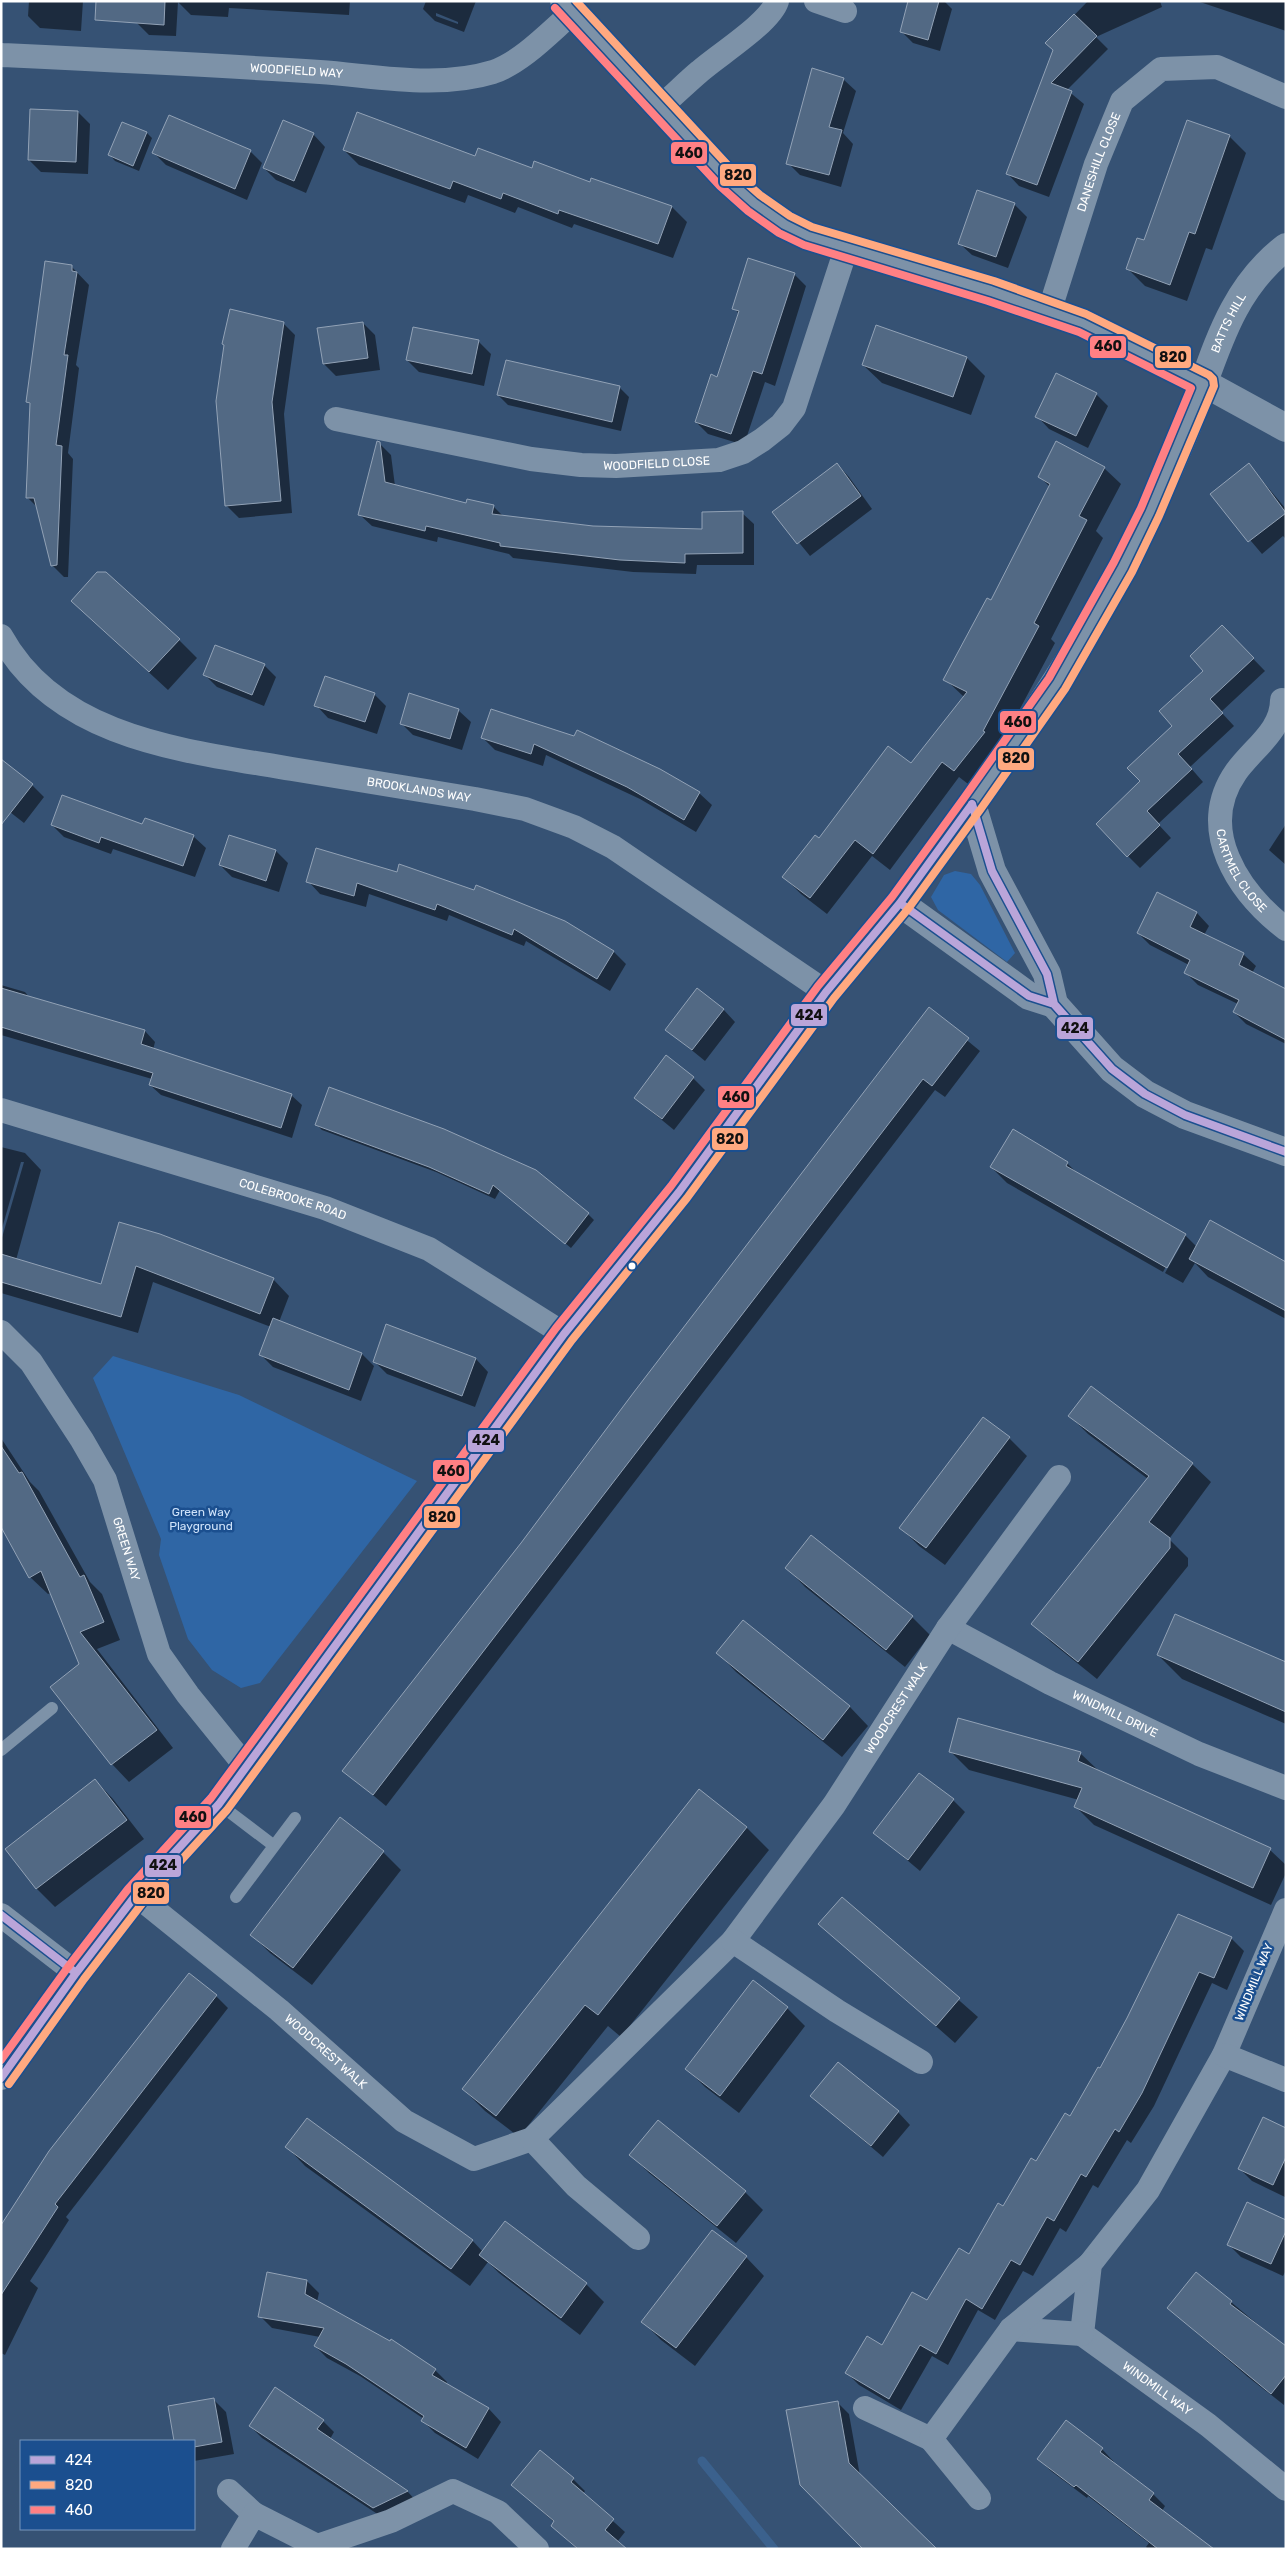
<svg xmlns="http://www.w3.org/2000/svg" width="1287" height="2550" font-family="Rubik,sans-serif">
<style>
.green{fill:#2f66a5}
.shadow{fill:#0007;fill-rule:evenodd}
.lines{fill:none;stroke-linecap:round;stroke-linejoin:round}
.stream{stroke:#3b618d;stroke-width:9}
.building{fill:#526984;stroke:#92a2b6}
.service{stroke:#7d92a8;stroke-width:12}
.minor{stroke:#7d92a8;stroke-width:24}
.tertiary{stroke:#7d92a8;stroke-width:28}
.bus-1-casing{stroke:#1b4f8f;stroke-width:11}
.bus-2-casing{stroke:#1b4f8f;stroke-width:11}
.bus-3-casing{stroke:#1b4f8f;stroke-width:11}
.bus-1{stroke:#baa5d9;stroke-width:8}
.bus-2{stroke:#ffa980;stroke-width:8}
.bus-3{stroke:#ff8084;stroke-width:8}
.bus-dot{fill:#fff;stroke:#1b4f8f;stroke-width:2}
.labels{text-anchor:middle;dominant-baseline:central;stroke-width:5;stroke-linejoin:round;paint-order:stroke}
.street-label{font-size:12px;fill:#fff;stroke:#1b4f8f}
.park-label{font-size:12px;fill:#cfe3fa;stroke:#1b4f8f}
.line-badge{stroke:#1b4f8f;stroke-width:2}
.pale-badge-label{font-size:14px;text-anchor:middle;font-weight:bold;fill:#111}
</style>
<rect width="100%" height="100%" fill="#365274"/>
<path class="green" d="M955,871L971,874L980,885L1015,953L1007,962L938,910L931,897L944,875Z
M113,1356L239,1395L417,1481L260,1683L241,1688L212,1670L188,1639L159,1555L161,1539L93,1378Z"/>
<path class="shadow" d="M29,1H83L81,31L40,28L28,16Z
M137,1L179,2L350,1L349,15L229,8L228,17L191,15L178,2L176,36L149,35L136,22Z
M426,1H476L464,32L435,21L423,9ZM436,13L458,22V24L436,16Z
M909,1H944L952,9L940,51L913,43L901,31Z
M1088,1H1160L1162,7L1096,37L1108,49L1067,90L1084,104L1049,197L1019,186L1007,173L1054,50L1047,43Z
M1197,1H1286V31Z
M843,79L856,91L843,133L853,144L841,187L800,175L788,163Z
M78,112L90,124L88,174L41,172L29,160Z
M1188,122L1230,137L1246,153L1212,250L1206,248L1187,301L1145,286L1128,269L1145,242Z
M147,133L152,138L139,171L115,161L110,155Z
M313,134L325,147L306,193L276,180L264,168Z
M344,150L476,158L591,183L592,180L672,207L687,222L673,258L574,224L572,228L518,207L515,213L468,195L465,203L359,165Z
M250,151L262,163L247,200L166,165L154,153Z
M978,191L1015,205L1027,217L1008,268L972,255L959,243Z
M71,266L89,285L76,365L79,368L68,453L73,459L68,577H64L52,565L37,507L27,497L31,405L27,402Z
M794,274L806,286L775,386L765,382L744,445L708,434L696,422L718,378L739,314L734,308Z
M283,323L295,335L284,414L292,513L239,518L226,505L225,346L223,344Z
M363,323L375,335L380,370L336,376L324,364Z
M877,326L967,358L985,376L971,415L882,383L863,365Z
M479,342L491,354L484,386L419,372L407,360Z
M619,387L629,397L621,431L508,405L498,395Z
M1096,394L1108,406L1088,448L1049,429L1037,416Z
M379,443L391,455L395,486L467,504L493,506L504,517L593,528L703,530L742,513L754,524V565H697L696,574L633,572L513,558L509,554L438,537L437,542L372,526L360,515Z
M837,464L849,477L872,509L810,556L774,512Z
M1249,465L1286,509V539L1283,536L1262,554L1212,495Z
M1104,468L1121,484L1096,531L1103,538L1051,639L1055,643L999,748L972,787L959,777L890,870L872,856L827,914L801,894L784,877L819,840L911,765L964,697L945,679L992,601L1050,487L1039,476Z
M91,619L179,640L197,658L168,690Z
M1234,639L1265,671L1221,712L1234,726L1190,767L1203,782L1158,824L1171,838L1140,868L1128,856L1142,782L1205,671Z
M264,665L276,677L264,706L217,687L205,675Z
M374,694L386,706L377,734L328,718L316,705Z
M458,710L471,722L462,750L413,735L401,723Z
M492,710L659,770L699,793L712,805L696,832L640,799L546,755L543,766L495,750L483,738Z
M32,785L44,797L24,823L1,805Z
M1286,824V865L1269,850Z
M52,825H143L193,836L206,848L195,877L113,849L111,854L64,837Z
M229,836L276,851L288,863L279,892L232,877L220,865Z
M317,850L564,922L614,952L626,964L610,991L526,941L524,946L449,915L447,921L369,894L366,907L320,894L308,881Z
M1157,894L1197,913L1209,926L1204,935L1243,954L1256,966L1252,973L1286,990V1044L1246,1024L1234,1012L1238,1004L1198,985L1186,973L1189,965L1150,945L1138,933Z
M1,985L25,992L30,998L145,1031L155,1042L153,1050L291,1095L302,1105L292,1138L161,1095L150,1085L152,1079L1,1035Z
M723,1009L735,1022L705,1061L667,1030Z
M929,1009L980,1051L945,1097L935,1090L386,1806L344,1771L522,1544Z
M693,1078L705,1090L674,1130L635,1098Z
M316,1124L588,1214L594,1220L571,1248L500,1190L495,1199L436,1172L322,1130Z
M1013,1131L1067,1163L1079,1175L1185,1235L1197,1247L1286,1263V1319L1208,1277L1195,1263L1183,1283L1165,1273L1185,1238H1182L1163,1272L1007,1183L991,1167Z
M1,1147L25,1153L41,1170L16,1260L102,1286L120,1224L273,1279L289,1296L279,1322L362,1354L374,1366L361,1401L273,1367L261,1355L271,1327L153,1282L138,1333L1,1293V1241L24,1162H21L1,1232Z
M387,1325L476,1359L488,1372L475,1407L387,1374L375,1362Z
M1070,1416L1192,1464L1211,1482L1169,1539L1188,1558V1566L1097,1679L1051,1642L1033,1624L1148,1479L1088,1434Z
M1,1438L30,1482L39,1491L90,1582L102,1594L120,1640L97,1649L173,1748L129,1782L112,1764L81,1664L51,1593L48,1594L30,1577L1,1525Z
M1009,1438L1027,1456L945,1565L919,1546L901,1528Z
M787,1568L912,1617L930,1635L905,1667L805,1587Z
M744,1622L850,1707L868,1726L842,1757L736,1672L718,1653Z
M1158,1655L1286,1664V1724L1182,1679Z
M950,1751L1080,1753L1099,1771L1270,1850L1286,1865V1873L1271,1905L1094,1825L1076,1807L1079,1800L969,1770Z
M95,1780L113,1799L144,1839L55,1907L37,1889L6,1849Z
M699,1791L747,1828L769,1850L621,2037L608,2026L519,2137L485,2111L463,2089Z
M953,1800L965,1812L920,1871L875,1833Z
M383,1852L401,1870L312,1985L270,1953L252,1935Z
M843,1898L978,2017L955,2043L820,1924Z
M1231,1938L1244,1951L1227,1990L1212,1983L1154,2106L1131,2143L1127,2140L1098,2188L1093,2185L1066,2232L1060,2228L1033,2276L1023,2271L995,2320L978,2310L948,2365L932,2356L901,2410L859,2385L847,2373L883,2347L969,2256L1070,2117L1101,2070Z
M216,1996L228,2008L66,2217L69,2220L30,2281L38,2288L5,2355L1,2353V2242Z
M787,2008L805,2026L739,2113L705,2087L687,2069Z
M811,2096L898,2112L910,2125L883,2157Z
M1286,2129V2195L1285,2197L1252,2181L1240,2169Z
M287,2147L472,2240L483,2252L505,2223L586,2284L604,2302L580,2335L499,2273L488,2262L470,2286L305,2166Z
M631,2155L745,2192L763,2210L736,2243L649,2173Z
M1286,2221V2270L1283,2276L1241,2257L1229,2245Z
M712,2231L746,2257L764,2276L695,2366L661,2340L643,2322Z
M307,2281L319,2293L317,2302L435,2370L447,2382L446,2384L489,2409L501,2422L478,2459L435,2433L423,2421L424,2419L360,2376L327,2358L315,2346L320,2337L272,2328L260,2316Z
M1231,2302L1286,2348L1284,2405L1248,2377L1168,2308Z
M214,2400L226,2412L234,2454L194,2461V2441H175L170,2407Z
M837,2402L849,2414L860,2476L788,2411Z
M323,2421L334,2432L330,2439L408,2492L418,2503L385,2519L262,2438L250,2426Z
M1066,2422L1102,2449L1114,2462L1113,2463L1153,2494L1165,2506L1162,2511L1210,2549H1148L1146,2547L1149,2543L1088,2496L1087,2498L1051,2471L1039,2459Z
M540,2452L573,2479L585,2491L583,2494L625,2532L617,2542L625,2549H577L552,2526L555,2523L513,2485Z"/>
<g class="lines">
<path class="stream" d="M702,2461L774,2549"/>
</g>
<path class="building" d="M96,1H165L164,25L95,20Z
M908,1H939L928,40L900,32Z
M1074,14L1097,36L1051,83L1072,91L1037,185L1006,174L1053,50L1045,43Z
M812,68L844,78L829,127L842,130L829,175L786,164Z
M30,109L78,111L76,162L28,160Z
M357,112L475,156L478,148L532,168L534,161L590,182L591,178L672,206L658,244L559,210L558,214L503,193L501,199L453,181L450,189L343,150Z
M169,115L251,150L235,189L152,153Z
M283,120L314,133L294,181L263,168Z
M1187,120L1230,135L1195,234L1189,232L1170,285L1126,269L1137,238L1144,240Z
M122,122L147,132L133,166L108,155Z
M977,190L1015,203L996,257L958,244Z
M748,258L795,273L762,374L753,371L731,434L695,422L711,374L717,377L739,311L732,309Z
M45,261L72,265V271L77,272L64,355H68L56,445L62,446L57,565L51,566L34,498H26L30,403L26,402Z
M230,309L284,322L272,402L281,501L225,506L216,401L224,345L222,344Z
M363,322L368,358L323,364L317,328Z
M876,325L967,357L953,397L862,365Z
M413,327L479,340L472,374L406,360Z
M506,360L620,386L612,422L497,395Z
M1056,373L1097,393L1076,436L1035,417Z
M377,441L380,442L385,482L466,503L467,499L494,505L492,514L593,526L702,529V512L743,511V553L685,554V563L620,560L500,546V543L426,526L425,531L358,515Z
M1056,441L1105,467L1079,516L1087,520L1034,623L1039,626L983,731L985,732L954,771L942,762L873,854L855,840L810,898L782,877L815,835L819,838L888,746L911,763L967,692L943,680L987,598L991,600L1050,484L1038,477Z
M837,463L861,496L797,544L772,512Z
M1249,463L1286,513L1248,542L1210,494Z
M97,572H106L180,639L149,672L71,601Z
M1222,625L1254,658L1210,699L1223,713L1178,754L1192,769L1147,811L1160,825L1127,857L1096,824L1140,781L1127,768L1172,726L1159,711L1203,671L1190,656Z
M215,645L265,664L252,695L203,675Z
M325,676L375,693L365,722L314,706Z
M409,693L459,709L450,739L400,724Z
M491,709L574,736L577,730L660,769L700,792L684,820L627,787L534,744L531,754L481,738Z
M1,759L33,784L1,825Z
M62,795L142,824L145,818L194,835L183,866L101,837L99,843L51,825Z
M229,835L276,850L266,881L219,865Z
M316,848L397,872L399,864L474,890L476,885L565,921L614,951L597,979L514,929L512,935L437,904L435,910L357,883L354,896L306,882Z
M1157,892L1197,912L1190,927L1244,953L1239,965L1286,989V1040L1233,1012L1239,1000L1184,973L1190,960L1137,933Z
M1,988L145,1030L141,1044L292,1094L281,1128L149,1085L153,1073L1,1027Z
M697,988L724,1009L692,1050L665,1030Z
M929,1007L969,1038L932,1086L923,1079L373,1795L342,1771L521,1543L634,1392Z
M666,1055L694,1077L662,1119L634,1098Z
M329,1087L444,1129L536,1170L589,1213L565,1244L493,1185L489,1194L429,1167L315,1125Z
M1013,1129L1068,1162L1066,1166L1186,1234L1167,1268L990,1167Z
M1210,1220L1286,1262V1311L1189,1259Z
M119,1222L160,1234L274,1278L260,1314L136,1266L121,1317L1,1282V1254L101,1284Z
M273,1318L362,1353L349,1390L259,1355Z
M386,1324L476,1358L462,1396L373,1362Z
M1091,1386L1193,1463L1149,1522L1170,1538V1548L1078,1662L1031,1624L1149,1476L1068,1416Z
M983,1417L1010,1437L926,1548L899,1528Z
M1,1446L19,1473L22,1472L80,1577L84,1575L104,1622L80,1632L157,1730L111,1765L50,1687L79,1664L41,1571L29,1578L1,1527Z
M811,1535L913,1616L886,1650L785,1568Z
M1175,1614L1286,1662V1712L1157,1655Z
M743,1620L850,1706L823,1740L716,1653Z
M958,1718L1081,1752L1078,1761L1271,1848L1253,1888L1074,1807L1082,1788L949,1752Z
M919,1773L954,1799L908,1860L873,1833Z
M95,1779L127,1820L36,1889L5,1849Z
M699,1789L747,1827L598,2015L585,2005L496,2116L462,2089Z
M340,1817L384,1851L293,1968L250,1935Z
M842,1897L960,1998L936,2026L818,1924Z
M1178,1914L1232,1937L1214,1978L1199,1972L1142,2093L1119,2132L1115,2129L1086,2177L1081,2174L1054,2221L1047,2217L1020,2265L1011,2260L982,2309L966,2299L936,2354L920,2345L889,2399L845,2373L867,2336L882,2345L912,2292L927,2300L959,2248L969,2254L998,2203L1003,2206L1031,2158L1036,2161L1065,2113L1070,2116L1098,2067L1100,2068L1127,2018Z
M189,1973L217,1995L55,2204L58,2207L1,2295V2225L49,2151Z
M753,1980L788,2007L720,2096L685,2069Z
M838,2062L899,2111L871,2146L810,2096Z
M1263,2117L1286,2128V2157L1273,2185L1238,2169Z
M307,2118L473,2240L451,2269L285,2147Z
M658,2120L746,2191L717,2226L629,2155Z
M1247,2202L1286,2220V2231L1271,2264L1227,2245Z
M505,2221L587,2283L561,2318L479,2255Z
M712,2230L747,2256L676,2348L641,2322Z
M267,2272L307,2280L305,2294L390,2341L391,2339L436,2369L432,2375L489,2408L466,2448L421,2421L424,2416L346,2364L314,2346L324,2328L258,2317Z
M1196,2272L1232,2301L1230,2304L1286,2346V2375L1271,2394L1167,2308Z
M275,2387L324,2420L317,2429L408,2491L373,2508L249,2426Z
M214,2398L222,2442L194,2447V2441H174L168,2406Z
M838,2401L849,2463L937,2549H863L800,2485L786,2410Z
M1066,2420L1103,2448L1100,2452L1154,2493L1149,2500L1214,2549H1158L1076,2485L1074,2487L1037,2459Z
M540,2450L574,2478L571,2482L614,2519L605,2530L627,2549H578L551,2526L554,2521L511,2485Z"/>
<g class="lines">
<path class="service" d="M1,1750L52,1708
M219,1804L273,1845
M236,1897L295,1818"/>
<g class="minor">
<path d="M562,1L659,108L727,179L754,203L785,225L808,236L846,249L991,291L1083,323L1204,383"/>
<path d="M816,1L845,11"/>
<path id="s1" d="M1,55C107,60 214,65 320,72C376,76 438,89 493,72C522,62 549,33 572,13"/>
<path d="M659,108C673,96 686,83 699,72C718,55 770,23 777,1"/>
<path id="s2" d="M1049,312L1096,164L1122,101L1161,69L1217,67L1286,97"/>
<path id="s3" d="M336,419L531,459L581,465L616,466L719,460L743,452L762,440L781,425L794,408L846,249"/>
<path id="s4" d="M1,636C58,740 188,751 292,769C353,779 414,789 475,799L525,809L574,827L613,847L826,992"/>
<path id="s5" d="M1282,700C1282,731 1253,748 1236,772C1196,829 1238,892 1286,929"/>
<path id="s6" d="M1,1110L325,1208L429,1249L564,1334"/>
<path id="s7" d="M1,1332L31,1362L82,1440L105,1480L159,1654L188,1695L247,1768"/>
<path id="s8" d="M948,1628L1050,1683L1199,1754L1286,1788"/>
<path id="s9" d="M136,1895L279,2010L404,2121L474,2159L532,2139L733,1941L834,1805L948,1628L1059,1477"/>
<path id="s10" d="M1286,1910L1224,2055L1148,2190L1090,2264L1082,2334L1208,2425L1286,2489"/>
<path d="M1,1915L76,1973"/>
<path d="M733,1941L837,2011L921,2062"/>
<path d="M1224,2055L1286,2080"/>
<path d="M1,2078L76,1973L136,1895L219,1804L564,1334L679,1192L826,992L900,903"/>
<path d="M532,2139L576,2186L638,2238"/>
<path d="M1011,2329L1082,2334"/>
<path d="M865,2408L931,2439"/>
<path d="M229,2491L254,2514"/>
<path d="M979,2498L931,2439L1011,2329L1090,2264"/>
<path d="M233,2549L254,2514L317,2546L391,2521L453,2491L498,2512L537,2549"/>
</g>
<g class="tertiary">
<path d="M1204,383L1286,428"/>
<path d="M972,804L992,871L1047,974L1054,1004L1112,1069L1145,1094L1185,1115L1286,1152"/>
<path id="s11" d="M1054,1004L1029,996L900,903C979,794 1061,686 1123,566C1146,522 1167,476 1186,430C1214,362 1225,294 1286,247"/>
</g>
<g class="bus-1-casing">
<path id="bus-1" d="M972,804L992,871L1047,974L1054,1004L1112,1069L1145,1094L1185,1115L1286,1152
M900,903L1029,996L1054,1004L1069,1021
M1,1915L76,1973
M1,2078L76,1973L136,1895L219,1804L564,1334L679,1192L826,992L900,903L972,804"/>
</g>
<g class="bus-2-casing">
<path id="bus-2" d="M9,2084L84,1979L144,1901L227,1810L572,1340L687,1198L834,998L908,909L980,810L1065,689L1132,572L1159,516L1214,386L1213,379L1209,375L1086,314L994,281L812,227L790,216L760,195L734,172L576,1"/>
</g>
<g class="bus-3-casing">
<path id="bus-3" d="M1,2060L68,1967L128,1889L211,1798L556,1328L671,1186L818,986L892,897L964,798L1049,678L1114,562L1141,508L1191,388L1079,332L988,301L804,245L779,233L748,211L720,186L555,8"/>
</g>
<use href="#bus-1" class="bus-1"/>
<use href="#bus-2" class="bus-2"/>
<use href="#bus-3" class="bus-3"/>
</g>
<circle class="bus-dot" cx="632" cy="1266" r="4.5"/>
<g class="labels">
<g class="street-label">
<text stroke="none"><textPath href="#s1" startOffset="296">WOODFIELD WAY</textPath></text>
<text stroke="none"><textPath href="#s2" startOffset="158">DANESHILL CLOSE</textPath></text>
<text stroke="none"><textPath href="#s11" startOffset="855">BATTS HILL</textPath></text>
<text stroke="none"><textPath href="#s3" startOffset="325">WOODFIELD CLOSE</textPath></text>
<text stroke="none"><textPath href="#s4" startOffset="461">BROOKLANDS WAY</textPath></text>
<text stroke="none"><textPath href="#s5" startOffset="195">CARTMEL CLOSE</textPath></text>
<text stroke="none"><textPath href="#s6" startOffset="305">COLEBROOKE ROAD</textPath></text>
<text stroke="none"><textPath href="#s7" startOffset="254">GREEN WAY</textPath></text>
<text stroke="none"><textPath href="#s9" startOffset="1058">WOODCREST WALK</textPath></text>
<text stroke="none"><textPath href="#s8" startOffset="188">WINDMILL DRIVE</textPath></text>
<text transform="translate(1254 1982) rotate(-68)">WINDMILL WAY</text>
<text stroke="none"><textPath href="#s9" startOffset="246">WOODCREST WALK</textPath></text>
<text stroke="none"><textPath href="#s10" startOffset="570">WINDMILL WAY</textPath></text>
</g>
<g class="park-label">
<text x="201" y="1512">Green Way<tspan x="201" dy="14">Playground</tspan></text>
</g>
</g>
<g class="line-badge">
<rect x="670" y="141" width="38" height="24" rx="5" fill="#ff8084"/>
<rect x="719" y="163" width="38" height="24" rx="5" fill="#ffa980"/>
<rect x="1089" y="335" width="38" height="24" rx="5" fill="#ff8084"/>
<rect x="1154" y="345" width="38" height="24" rx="5" fill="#ffa980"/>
<rect x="999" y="710" width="38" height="24" rx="5" fill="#ff8084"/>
<rect x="997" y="747" width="38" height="24" rx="5" fill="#ffa980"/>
<rect x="790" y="1003" width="38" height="24" rx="5" fill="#baa5d9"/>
<rect x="1056" y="1016" width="38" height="24" rx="5" fill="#baa5d9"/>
<rect x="717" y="1085" width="38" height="24" rx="5" fill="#ff8084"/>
<rect x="711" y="1127" width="38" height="24" rx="5" fill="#ffa980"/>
<rect x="467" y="1429" width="38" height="24" rx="5" fill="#baa5d9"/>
<rect x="432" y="1459" width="38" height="24" rx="5" fill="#ff8084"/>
<rect x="423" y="1505" width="38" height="24" rx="5" fill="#ffa980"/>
<rect x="174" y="1805" width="38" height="24" rx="5" fill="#ff8084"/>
<rect x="144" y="1854" width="38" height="24" rx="5" fill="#baa5d9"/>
<rect x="132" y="1881" width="38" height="24" rx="5" fill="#ffa980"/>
</g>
<g class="pale-badge-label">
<text x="689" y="158">460</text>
<text x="738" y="180">820</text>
<text x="1108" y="351">460</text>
<text x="1173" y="362">820</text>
<text x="1018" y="727">460</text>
<text x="1016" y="763">820</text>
<text x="809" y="1020">424</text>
<text x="1075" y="1033">424</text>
<text x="736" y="1102">460</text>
<text x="730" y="1144">820</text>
<text x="486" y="1445">424</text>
<text x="451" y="1476">460</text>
<text x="442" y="1522">820</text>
<text x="193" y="1822">460</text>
<text x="163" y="1870">424</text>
<text x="151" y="1898">820</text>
</g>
<rect width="1287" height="2550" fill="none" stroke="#ffffff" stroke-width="5"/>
<rect x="20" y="2440" width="175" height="90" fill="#1b4f8f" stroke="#7695bc"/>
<rect x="30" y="2456" width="25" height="8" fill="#baa5d9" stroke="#7695bc"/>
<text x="65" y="2465" font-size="15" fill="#ffffff">424</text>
<rect x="30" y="2481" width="25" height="8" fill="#ffa980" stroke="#7695bc"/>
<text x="65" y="2490" font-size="15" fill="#ffffff">820</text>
<rect x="30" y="2506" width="25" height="8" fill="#ff8084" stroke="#7695bc"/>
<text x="65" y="2515" font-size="15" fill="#ffffff">460</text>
</svg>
